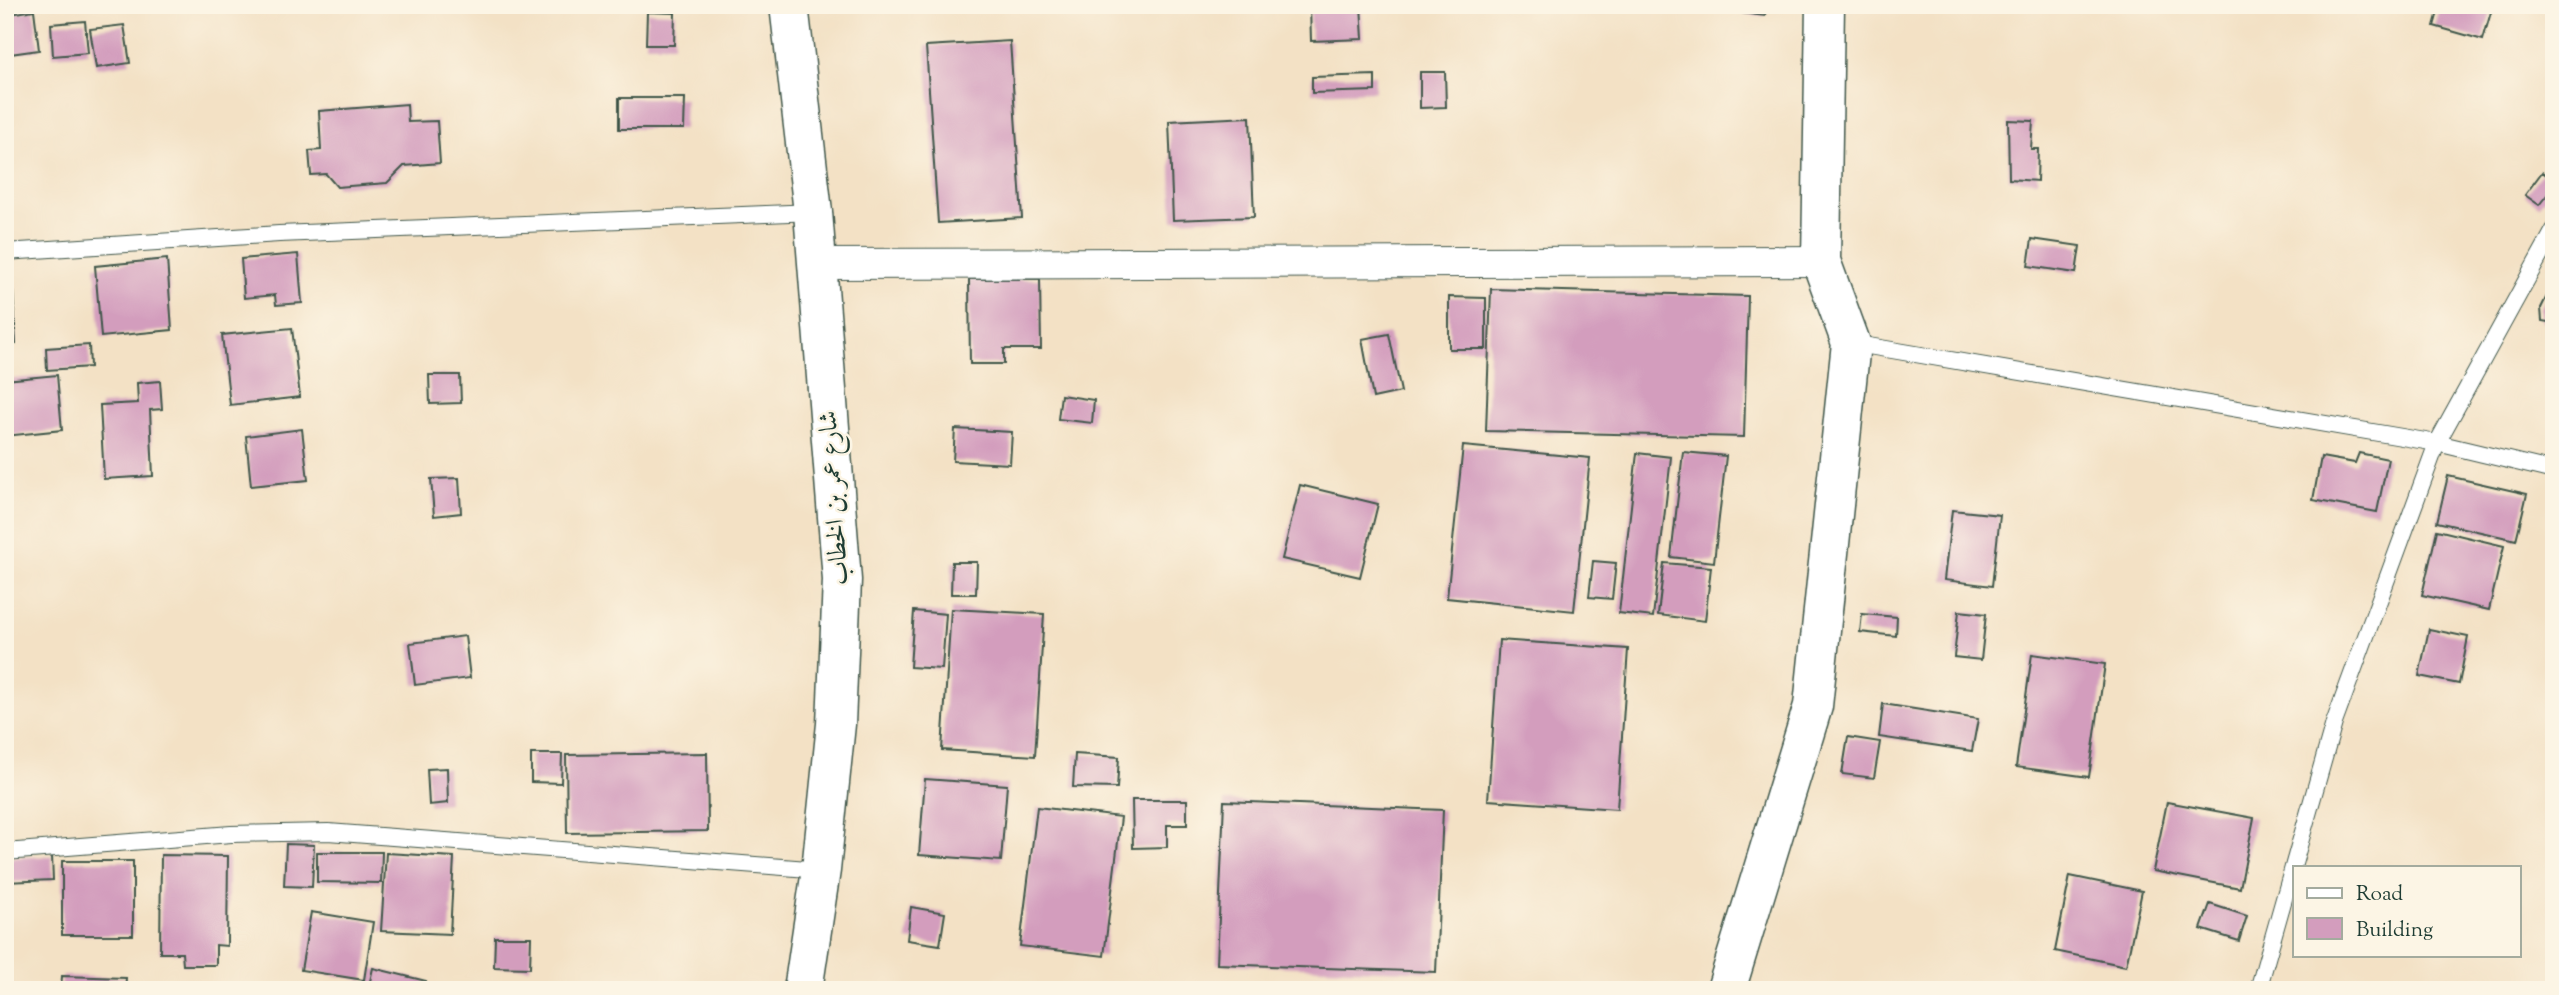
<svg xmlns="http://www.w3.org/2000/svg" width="2559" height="995" font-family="'Sorts Mill Goudy',Amiri,serif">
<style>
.building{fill:#d39dbd}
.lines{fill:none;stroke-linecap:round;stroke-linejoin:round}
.lane-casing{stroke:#3f564a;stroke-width:18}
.street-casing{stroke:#3f564a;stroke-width:32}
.secondary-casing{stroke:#3f564a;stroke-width:41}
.lane{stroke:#fff;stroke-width:16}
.street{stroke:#fff;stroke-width:30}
.secondary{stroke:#fff;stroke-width:38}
.labels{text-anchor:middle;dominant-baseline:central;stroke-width:5;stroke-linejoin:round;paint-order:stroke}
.street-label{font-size:26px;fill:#1f3d34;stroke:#fcf5e5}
</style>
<rect width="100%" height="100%" fill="#fcf5e5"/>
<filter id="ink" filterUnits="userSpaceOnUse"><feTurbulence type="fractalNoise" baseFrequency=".0143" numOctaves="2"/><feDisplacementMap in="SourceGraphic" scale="14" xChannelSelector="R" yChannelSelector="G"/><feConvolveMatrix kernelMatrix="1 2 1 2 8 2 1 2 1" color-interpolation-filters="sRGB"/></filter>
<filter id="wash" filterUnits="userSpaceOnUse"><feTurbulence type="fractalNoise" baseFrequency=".00686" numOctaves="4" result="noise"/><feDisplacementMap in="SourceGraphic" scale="28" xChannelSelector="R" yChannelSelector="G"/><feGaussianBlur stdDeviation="1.57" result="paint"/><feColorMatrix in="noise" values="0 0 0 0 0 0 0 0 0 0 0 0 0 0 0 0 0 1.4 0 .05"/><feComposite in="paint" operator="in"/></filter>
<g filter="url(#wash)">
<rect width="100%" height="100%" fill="#f3e1c5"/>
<g id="blocks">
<path class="building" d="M1310,5H1361L1363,39L1311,41Z
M1733,5H1766L1765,16L1732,12Z
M2440,5H2493L2483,40L2434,26Z
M34,10L39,50L10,54L5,15Z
M647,12L675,13L674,45H646Z
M85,21L88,53L53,56L51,24Z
M124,25L130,63L96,68L90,29Z
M1010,41L1022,218L938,223L926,46Z
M1420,72H1445L1446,107L1420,108Z
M1375,75V91L1312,93V77Z
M619,98H685L684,129H619Z
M407,104L408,122L437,121L440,163L404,166L387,183L337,187L326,174L311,175L309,151L321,150L319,111Z
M1250,117L1254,217L1173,220L1169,121Z
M2008,120L2033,121L2031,149H2038L2037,181L2009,179Z
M2542,172L2554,180V186L2539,205L2525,195Z
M2032,239L2080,246L2076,273L2028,266Z
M298,254L302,303L276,305L275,295L244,298L241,259Z
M167,259L172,330L101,337L95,266Z
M5,271H12L16,344L5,345Z
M969,279H1040L1041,349H1004V364H970Z
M2554,282V323L2542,321L2541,308Z
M1491,289L1748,296L1744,437L1486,431Z
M1449,297L1486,298V349H1449Z
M292,328L300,397L230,405L222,335Z
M1389,334L1401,392L1373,398L1362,339Z
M89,345L90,367L47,370L46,348Z
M57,375L62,430L5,436V380Z
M429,375H460L461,403L430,404Z
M160,381L162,409L150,410L153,476L104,479L100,405L138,403L137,383Z
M1061,395L1094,400L1092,423L1058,419Z
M302,429L308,480L251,486L246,436Z
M955,429L1012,432L1010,464L953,461Z
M1463,446L1590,458L1574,611L1447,598Z
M1683,452L1726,456L1714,562L1671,557Z
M1637,453L1671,457L1653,617L1619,613Z
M2359,453L2388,459L2377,512L2313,500L2321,457L2355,463Z
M2448,476L2527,494L2516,540L2437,522Z
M459,478L461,513L434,516L431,479Z
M1300,485L1378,504L1360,577L1282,559Z
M1952,510L2000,515L1992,586L1944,580Z
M2437,530L2504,546L2489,610L2422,595Z
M1593,561L1616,563L1612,599L1589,597Z
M952,562H977L976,594H951Z
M1664,563L1711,567L1705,621L1658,615Z
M951,609L1044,614L1035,756L942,750Z
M914,611L946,614L942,669L910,667Z
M1959,611L1986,614L1981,660L1954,657Z
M1862,614L1897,617L1896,636L1860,632Z
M2429,629L2468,637L2459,684L2419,676Z
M465,636L470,678L415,685L410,643Z
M1499,640L1628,649L1617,809L1488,800Z
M2032,654L2105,664L2089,777L2016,767Z
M1883,704L1978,719L1972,751L1879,737Z
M1848,737L1880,742L1874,778L1842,774Z
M707,753L708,831L567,833L566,755Z
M531,754H562L561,783L531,782Z
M1075,754L1119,757L1117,788L1073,787Z
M447,768L448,803L429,805L427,769Z
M925,779L1007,785L1001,861L919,855Z
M1132,800H1187V825H1167V847L1133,848Z
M1224,801L1443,810L1436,972L1217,964Z
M2167,802L2254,818L2240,888L2153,871Z
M1037,807L1121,817L1104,956L1020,946Z
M286,844L314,845L312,887L284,886Z
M317,852H382L381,883L317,882Z
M386,853L454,857L450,934L381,931Z
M161,855L228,856L227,946L216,945V965H183L182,953H160Z
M52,856L53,880L5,882V858Z
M62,861H133V935H62Z
M2070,876L2142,891L2126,966L2055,951Z
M2210,904L2247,916L2239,941L2201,929Z
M911,907L945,913L940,945L907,940Z
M311,912L373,922L364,980L301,970Z
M495,937H531L530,968L494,967Z
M373,968L426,981L424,990H368Z
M62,976L126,978L125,990H61Z"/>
</g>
</g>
<g filter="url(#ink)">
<use href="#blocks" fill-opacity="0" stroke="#3f564a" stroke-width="2"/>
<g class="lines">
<g class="lane-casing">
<path id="lane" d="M5,252L279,234L813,212
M1851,343L2437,443L2554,471
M5,852L231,834L328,832L821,870
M2258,990L2334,723L2437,443L2554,230"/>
</g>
<g class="street-casing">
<path id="street" d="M817,264L1821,261"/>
</g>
<g class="secondary-casing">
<path id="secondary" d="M789,5L813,212L842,580L836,724L821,870L803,990
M1726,990L1813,706L1851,343L1821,261L1825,5"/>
</g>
<use href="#lane" class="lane"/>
<use href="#street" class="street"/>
<use href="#secondary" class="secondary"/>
</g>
</g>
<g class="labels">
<g class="street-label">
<text transform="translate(835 498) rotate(-94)">شارع عمر بن الخطاب</text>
</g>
</g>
<rect width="2559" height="995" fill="none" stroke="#fcf5e5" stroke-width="28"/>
<rect x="2293" y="866" width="228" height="91" fill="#fcf5e5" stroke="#a4ab9e" stroke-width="2"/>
<rect x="2307" y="888" width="35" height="10" fill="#ffffff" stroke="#a4ab9e" stroke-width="2"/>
<text x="2356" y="900" font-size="21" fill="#1f3d34">Road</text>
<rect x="2307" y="918" width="35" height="21" fill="#d39dbd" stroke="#a4ab9e" stroke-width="2"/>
<text x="2356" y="936" font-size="21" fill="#1f3d34">Building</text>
</svg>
